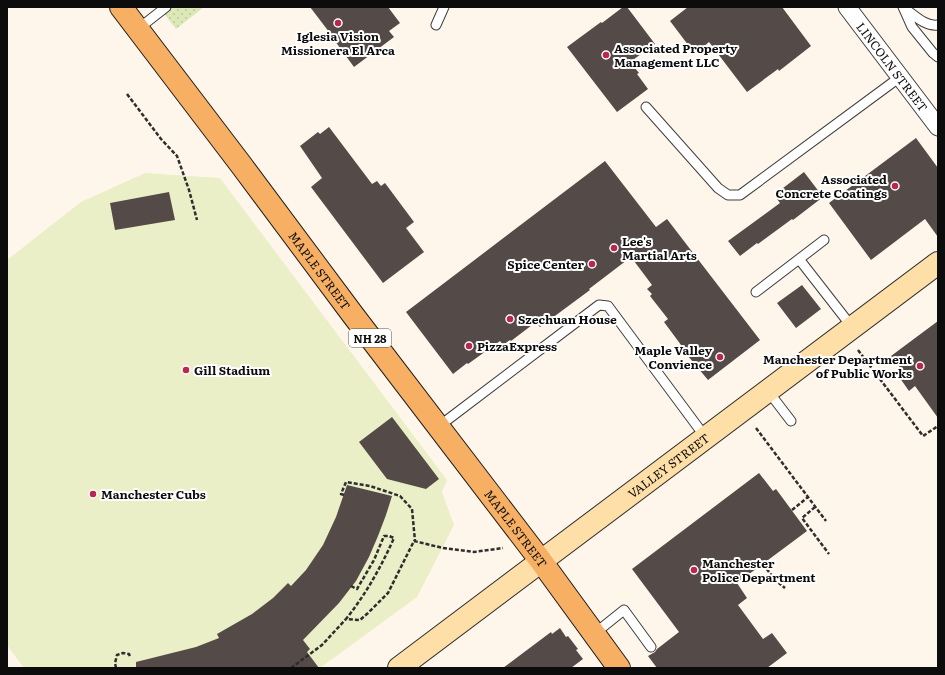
<svg xmlns="http://www.w3.org/2000/svg" width="945" height="675" font-family="Literata,serif">
<style>
.park{fill:url(#park-dots)}
.pitch{fill:#ebefc7}
.building{fill:#544a48}
.lines{fill:none;stroke-linecap:round;stroke-linejoin:round}
.lane-casing{stroke:#3f3f3f;stroke-width:11}
.street-casing{stroke:#3f3f3f;stroke-width:19}
.secondary-casing{stroke:#2e2e2e;stroke-width:24}
.primary-casing{stroke:#1d1d1d;stroke-width:24}
.path{stroke:#2e2e2e;stroke-width:2.5;stroke-dasharray:4 2;stroke-linecap:butt}
.lane{stroke:#fff;stroke-width:9}
.street{stroke:#fff;stroke-width:17}
.secondary{stroke:#fedfa7;stroke-width:22}
.primary{stroke:#f7af63;stroke-width:22}
.poi-dot{fill:#ba2650;stroke:#fff;stroke-width:1.5}
.labels{text-anchor:middle;dominant-baseline:central;stroke-width:4;stroke-linejoin:round;paint-order:stroke}
.shield{fill:#fff;stroke:#555;stroke-width:1}
.shield-label{font-size:11px;font-weight:bold;fill:#0c0c0c}
.poi-label{font-size:12px;font-weight:bold;fill:#0c0c0c;stroke:#fff;text-anchor:start}
.street-label{font-size:12px;fill:#0c0c0c;stroke:#fff}
</style>
<defs>
<pattern id="park-dots" width="8" height="8" patternUnits="userSpaceOnUse"><rect width="8" height="8" fill="#dce8b6"/><path d="M2 2h.1M6 6h.1" fill="none" stroke="#bcc69b" stroke-width="1.8" stroke-linecap="round"/></pattern>
</defs>
<rect width="100%" height="100%" fill="#fff6eb"/>
<path class="park" d="M159,7H204L176,29Z"/>
<path class="pitch" d="M145,173L220,178L447,480L442,492L454,525L417,597L320,668H24L7,645V260L81,202Z"/>
<path class="building" d="M310,7H388L400,23L389,31L394,37L354,67L335,41H336Z
M623,7H627L655,44L630,62L639,73L637,74L648,89L617,112L567,47L601,22L602,23Z
M688,7H782L811,46L779,71L778,69L747,92L709,42L695,54L670,21Z
M329,127L372,184L377,181L381,186L385,183L414,222L406,228L424,252L383,283L311,187L322,178L300,146L318,132L320,134Z
M916,138L938,168V237L925,219L871,260L829,203Z
M605,161L656,227L667,219L760,340L708,380L683,350L684,349L664,322L668,319L650,296L652,294L647,289L652,285L631,257L589,289L590,290L540,327L536,322L511,341L510,340L503,345L500,341L468,364L467,363L453,374L406,312Z
M804,172L823,197L793,220L792,219L758,244L757,243L740,256L728,241L780,203L774,195Z
M169,192L175,220L115,230L110,203Z
M802,285L821,309L796,328L777,303Z
M938,321V418L915,386L909,391L897,374L902,370L891,356Z
M392,417L439,479L426,489L387,479L359,442Z
M759,473L773,491L776,489L807,531L737,583L747,598L738,605L763,639L772,633L787,653L767,668H657L648,656L655,652L657,649L679,632L632,569Z
M347,485L392,496L386,515L378,536L369,557L356,581L339,603L303,640L310,649L307,652L319,668H136V662L196,647L219,638L217,634L252,614L273,598L288,583L291,586L306,570L323,545L336,517Z
M560,628L566,637L568,636L578,649L576,650L583,659L571,668H503L551,632L552,634Z"/>
<g class="lines">
<g class="lane-casing">
<path id="lane" d="M903,7L912,27L933,53L938,57
M904,8C914,15 926,27 938,25
M436,25L444,7
M138,29L166,7
M646,107L718,188L728,195H740L900,77
M799,259L852,327
M756,292L824,240
M768,391L791,421
M438,427L599,305L608,306L706,438
M594,634L624,610L651,647"/>
</g>
<g class="street-casing">
<g id="street">
<path id="s1" d="M847,7L938,127"/>
</g>
</g>
<g class="secondary-casing">
<g id="secondary">
<path id="s2" d="M399,668L938,263"/>
</g>
</g>
<g class="primary-casing">
<g id="primary">
<path id="s3" d="M121,7L242,166L353,315L541,561L619,668"/>
</g>
</g>
<path class="path" d="M127,94L161,139L177,156L189,190L197,220
M858,350L923,436L938,426
M756,428L826,521
M344,495L341,494L346,482L370,486L400,496L412,509L415,541
M815,507L802,518L829,554
M792,510L808,497
M763,564L775,580L785,588
M351,586L357,589L374,560L384,536H389L394,538C381,567 366,594 346,619L360,620L368,613L388,593L414,541L443,548L474,552L503,548
M116,668L115,663L117,655L123,653L129,654L130,657
M291,668L322,645L346,619"/>
<use href="#lane" class="lane"/>
<use href="#street" class="street"/>
<use href="#secondary" class="secondary"/>
<use href="#primary" class="primary"/>
</g>
<g class="poi-dot">
<circle cx="338" cy="23" r="4"/>
<circle cx="606" cy="55" r="4"/>
<circle cx="895" cy="186" r="4"/>
<circle cx="614" cy="248" r="4"/>
<circle cx="592" cy="264" r="4"/>
<circle cx="510" cy="319" r="4"/>
<circle cx="469" cy="346" r="4"/>
<circle cx="720" cy="357" r="4"/>
<circle cx="920" cy="366" r="4"/>
<circle cx="186" cy="370" r="4"/>
<circle cx="93" cy="494" r="4"/>
<circle cx="694" cy="570" r="4"/>
</g>
<g class="labels">
<rect class="shield" x="349" y="329" width="42" height="18" rx="3"/>
<g class="shield-label">
<text x="370" y="338">NH 28</text>
</g>
<g class="poi-label">
<text x="338" y="36" text-anchor="middle">Iglesia Vision<tspan x="338" dy="14">Missionera El Arca</tspan></text>
<text x="614" y="48">Associated Property<tspan x="614" dy="14">Management LLC</tspan></text>
<text x="887" y="179" text-anchor="end">Associated<tspan x="887" dy="14">Concrete Coatings</tspan></text>
<text x="622" y="241">Lee's<tspan x="622" dy="14">Martial Arts</tspan></text>
<text x="584" y="264" text-anchor="end">Spice Center</text>
<text x="518" y="319">Szechuan House</text>
<text x="477" y="346">PizzaExpress</text>
<text x="712" y="350" text-anchor="end">Maple Valley<tspan x="712" dy="14">Convience</tspan></text>
<text x="912" y="359" text-anchor="end">Manchester Department<tspan x="912" dy="14">of Public Works</tspan></text>
<text x="194" y="370">Gill Stadium</text>
<text x="101" y="494">Manchester Cubs</text>
<text x="702" y="563">Manchester<tspan x="702" dy="14">Police Department</tspan></text>
</g>
<g class="street-label">
<text stroke="none"><textPath href="#s1" startOffset="75">LINCOLN STREET</textPath></text>
<text stroke="none"><textPath href="#s3" startOffset="330">MAPLE STREET</textPath></text>
<text stroke="none"><textPath href="#s2" startOffset="337">VALLEY STREET</textPath></text>
<text stroke="none"><textPath href="#s3" startOffset="654">MAPLE STREET</textPath></text>
</g>
</g>
<rect width="945" height="675" fill="none" stroke="#0c0c0c" stroke-width="16"/>
</svg>
